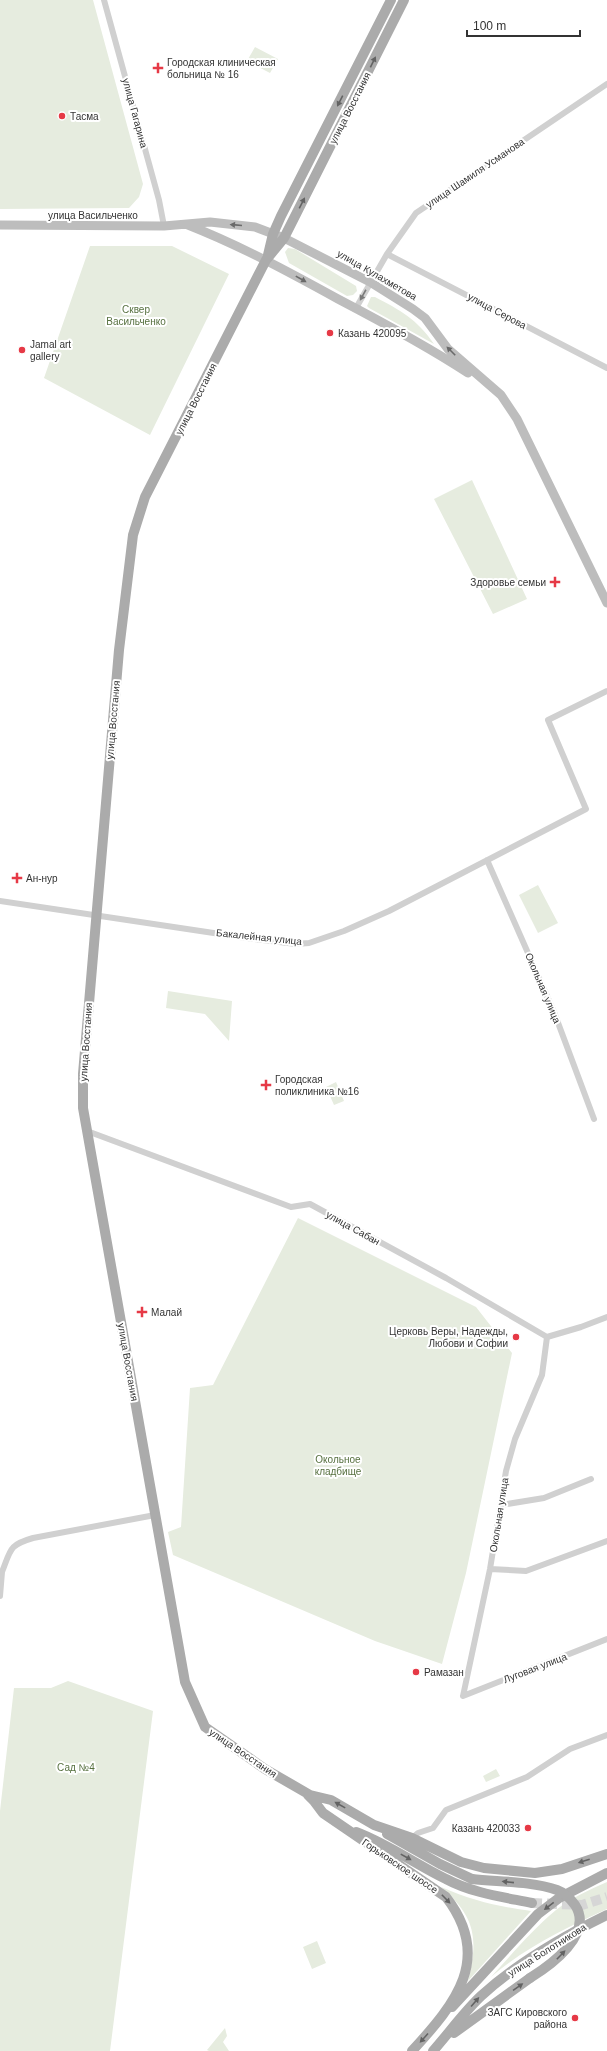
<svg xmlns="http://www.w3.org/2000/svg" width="607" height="2051" font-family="Arial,sans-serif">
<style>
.green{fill:#e6ecdf}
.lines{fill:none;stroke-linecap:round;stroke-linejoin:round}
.primary-tunnel{stroke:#d6d6d6;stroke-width:10;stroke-dasharray:10 5;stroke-linecap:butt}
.minor{stroke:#d0d0d0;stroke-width:6}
.secondary{stroke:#bdbdbd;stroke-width:9}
.primary{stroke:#ababab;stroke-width:10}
.primary-bridge{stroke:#ababab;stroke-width:10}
.oneway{fill:#636363}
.oneway2{fill:#6a6a6a}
.oneway3{fill:#7a7a7a}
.poi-dot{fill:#e63946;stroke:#fff;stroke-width:1.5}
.labels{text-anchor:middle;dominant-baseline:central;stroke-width:4;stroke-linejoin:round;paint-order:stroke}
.poi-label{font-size:10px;fill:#333;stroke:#fff;text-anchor:start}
.street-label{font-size:10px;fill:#333;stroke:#fff}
.park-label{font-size:10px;fill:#56703f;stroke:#fff}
</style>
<rect width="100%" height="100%" fill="#fff"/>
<path class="green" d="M0,0H93L143,184L139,197L129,208L0,209Z
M255,47L278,59L270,73L247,61Z
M90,246H172L229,274L150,435L44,378Z
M288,248L295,249L356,286L357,291L353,295L347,296L289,263L285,252Z
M371,297H375C400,310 417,319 434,344L369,308L367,306Z
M472,480L527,599L493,614L434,499Z
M538,885L558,923L538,933L519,895Z
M168,991L232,1001L229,1041L205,1014L166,1008Z
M336,1082L344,1101L334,1105L326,1087Z
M298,1218L476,1307L512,1353L466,1573L442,1664L375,1641L173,1555L168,1532L181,1527L190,1388L213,1385Z
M68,1681L153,1711L110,2051H0V1811L14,1688H51Z
M496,1769L500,1776L486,1782L483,1776Z
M607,1882V1909C566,1928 526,1947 491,1977C512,1954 532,1930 556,1910C571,1898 589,1890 607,1882Z
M441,1887C473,1901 497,1906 531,1911L468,1981C479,1938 475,1916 441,1887Z
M317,1941L326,1963L312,1969L303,1947Z
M225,2028L227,2036L223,2042L229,2051H209L207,2050Z"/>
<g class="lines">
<path class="primary-tunnel" d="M532,1903L582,1905L607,1897"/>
<path class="minor" d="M104,0L159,200L164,226
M387,254L607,368
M356,308L387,254L416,213L607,84
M487,860L554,1012L594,1119
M0,901L247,938L296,944L309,943L344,931L389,911L586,809L548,720L607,691
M87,1131L291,1207L310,1204L446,1278L547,1337L581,1327L607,1317
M501,1505L544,1498L591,1479
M490,1569L526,1571L607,1541
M0,1572H2L0,1596
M2,1572C11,1549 9,1545 33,1538L155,1515
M463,1696L490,1569L506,1471L515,1439L542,1375L547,1337
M463,1696L607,1639
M412,1838L418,1833L433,1828L446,1810L527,1777L570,1749L607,1735"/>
<path class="secondary" d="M0,225L164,226L210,222L255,227L284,238L370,282L413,309L425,318L448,349L501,395L517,419L607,603
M188,225C241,246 289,272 338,299C382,322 427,346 468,373"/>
<path class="primary" d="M404,0L284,238L266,260L145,497L133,535L119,650L83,1074V1108L185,1682L205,1727L265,1769L310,1795L331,1800L374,1825L412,1838L461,1862L484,1868L535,1873L562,1869L607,1854
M268,255L273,234L281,216L391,0
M308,1795L314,1801L323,1813L446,1897C493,1958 456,2003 412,2051
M356,1832C388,1844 415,1864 446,1879C472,1893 503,1897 532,1903
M387,1834L440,1864L472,1879
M452,2007L538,1914L559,1898L607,1873
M454,2033L530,1978
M433,2051C449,2033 464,2012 481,1996C518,1962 562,1937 607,1915"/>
<path class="primary-bridge" d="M472,1879C499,1882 531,1881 557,1890C565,1893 570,1898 575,1905C594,1934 551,1965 530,1978"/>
</g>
<defs><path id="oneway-solid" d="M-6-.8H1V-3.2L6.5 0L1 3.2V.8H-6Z"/></defs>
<g class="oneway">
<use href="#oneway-solid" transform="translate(373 62) rotate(-64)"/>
<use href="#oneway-solid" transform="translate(340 101) rotate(117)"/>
<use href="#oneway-solid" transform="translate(302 203) rotate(-63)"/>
<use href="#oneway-solid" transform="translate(340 1805) rotate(-151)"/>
<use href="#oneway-solid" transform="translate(406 1857) rotate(29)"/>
<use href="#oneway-solid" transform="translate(584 1861) rotate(162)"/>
<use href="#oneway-solid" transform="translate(508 1882) rotate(-174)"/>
<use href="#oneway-solid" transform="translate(446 1899) rotate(46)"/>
<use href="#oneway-solid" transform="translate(549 1906) rotate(142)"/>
<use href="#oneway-solid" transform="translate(561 1955) rotate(-46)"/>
<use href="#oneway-solid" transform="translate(518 1987) rotate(-35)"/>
<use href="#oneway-solid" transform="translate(475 2002) rotate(-49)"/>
<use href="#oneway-solid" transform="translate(424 2038) rotate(132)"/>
</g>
<g class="oneway2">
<use href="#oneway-solid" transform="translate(236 225) rotate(-175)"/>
<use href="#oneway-solid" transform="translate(301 279) rotate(29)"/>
<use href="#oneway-solid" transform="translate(451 351) rotate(-135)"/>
</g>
<use class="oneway3" href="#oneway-solid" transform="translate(363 295) rotate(119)"/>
<g class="poi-dot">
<path d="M156 62h4v4h4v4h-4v4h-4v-4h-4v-4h4z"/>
<circle cx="62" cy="116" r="4"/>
<circle cx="330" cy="333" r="4"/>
<circle cx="22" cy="350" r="4"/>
<path d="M553 576h4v4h4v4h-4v4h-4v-4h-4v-4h4z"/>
<path d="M15 872h4v4h4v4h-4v4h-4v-4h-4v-4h4z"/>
<path d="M264 1079h4v4h4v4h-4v4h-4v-4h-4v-4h4z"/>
<path d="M140 1306h4v4h4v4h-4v4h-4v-4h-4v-4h4z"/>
<circle cx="516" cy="1337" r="4"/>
<circle cx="416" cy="1672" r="4"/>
<circle cx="528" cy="1828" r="4"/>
<circle cx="575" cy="2018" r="4"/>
</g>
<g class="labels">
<g class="poi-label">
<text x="167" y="62">Городская клиническая<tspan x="167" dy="12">больница № 16</tspan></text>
<text x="70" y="116">Тасма</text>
<text x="338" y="333">Казань 420095</text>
<text x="30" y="344">Jamal art<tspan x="30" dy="12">gallery</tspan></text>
<text x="546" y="582" text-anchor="end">Здоровье семьи</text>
<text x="26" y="878">Ан-нур</text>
<text x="275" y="1079">Городская<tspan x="275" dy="12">поликлиника №16</tspan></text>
<text x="151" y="1312">Малай</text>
<text x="508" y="1331" text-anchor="end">Церковь Веры, Надежды,<tspan x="508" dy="12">Любови и Софии</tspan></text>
<text x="424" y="1672">Рамазан</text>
<text x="520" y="1828" text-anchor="end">Казань 420033</text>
<text x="567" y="2012" text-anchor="end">ЗАГС Кировского<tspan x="567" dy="12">района</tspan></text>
</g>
<g class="street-label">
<text transform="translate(350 108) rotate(-63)">улица Восстания</text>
<text transform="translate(135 113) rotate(75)">улица Гагарина</text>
<text transform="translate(475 173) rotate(-34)">улица Шамиля Усманова</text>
<text x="93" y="215">улица Васильченко</text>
<text transform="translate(377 275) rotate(30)">улица Кулахметова</text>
<text transform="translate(497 311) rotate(28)">улица Серова</text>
<text transform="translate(196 399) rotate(-63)">улица Восстания</text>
<text transform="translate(113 720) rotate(-85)">улица Восстания</text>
<text transform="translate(259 937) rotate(6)">Бакалейная улица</text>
<text transform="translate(543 988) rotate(67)">Окольная улица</text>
<text transform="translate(86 1042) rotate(-86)">улица Восстания</text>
<text transform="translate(353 1228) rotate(29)">улица Сабан</text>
<text transform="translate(128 1362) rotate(80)">улица Восстания</text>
<text transform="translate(499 1515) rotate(-81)">Окольная улица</text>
<text transform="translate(535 1668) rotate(-21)">Луговая улица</text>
<text transform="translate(243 1753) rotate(34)">улица Восстания</text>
<text transform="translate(400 1866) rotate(34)">Горьковское шоссе</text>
<text transform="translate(547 1950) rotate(-32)">улица Болотникова</text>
</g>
<g class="park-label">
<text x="136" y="309">Сквер<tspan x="136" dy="12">Васильченко</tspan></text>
<text x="338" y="1459">Окольное<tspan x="338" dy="12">кладбище</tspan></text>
<text x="76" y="1767">Сад №4</text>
</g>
</g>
<path d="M467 30v6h113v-6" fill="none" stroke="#333333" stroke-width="2"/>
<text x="473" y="30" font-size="12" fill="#333333" stroke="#ffffff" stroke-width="3" paint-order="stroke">100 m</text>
</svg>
